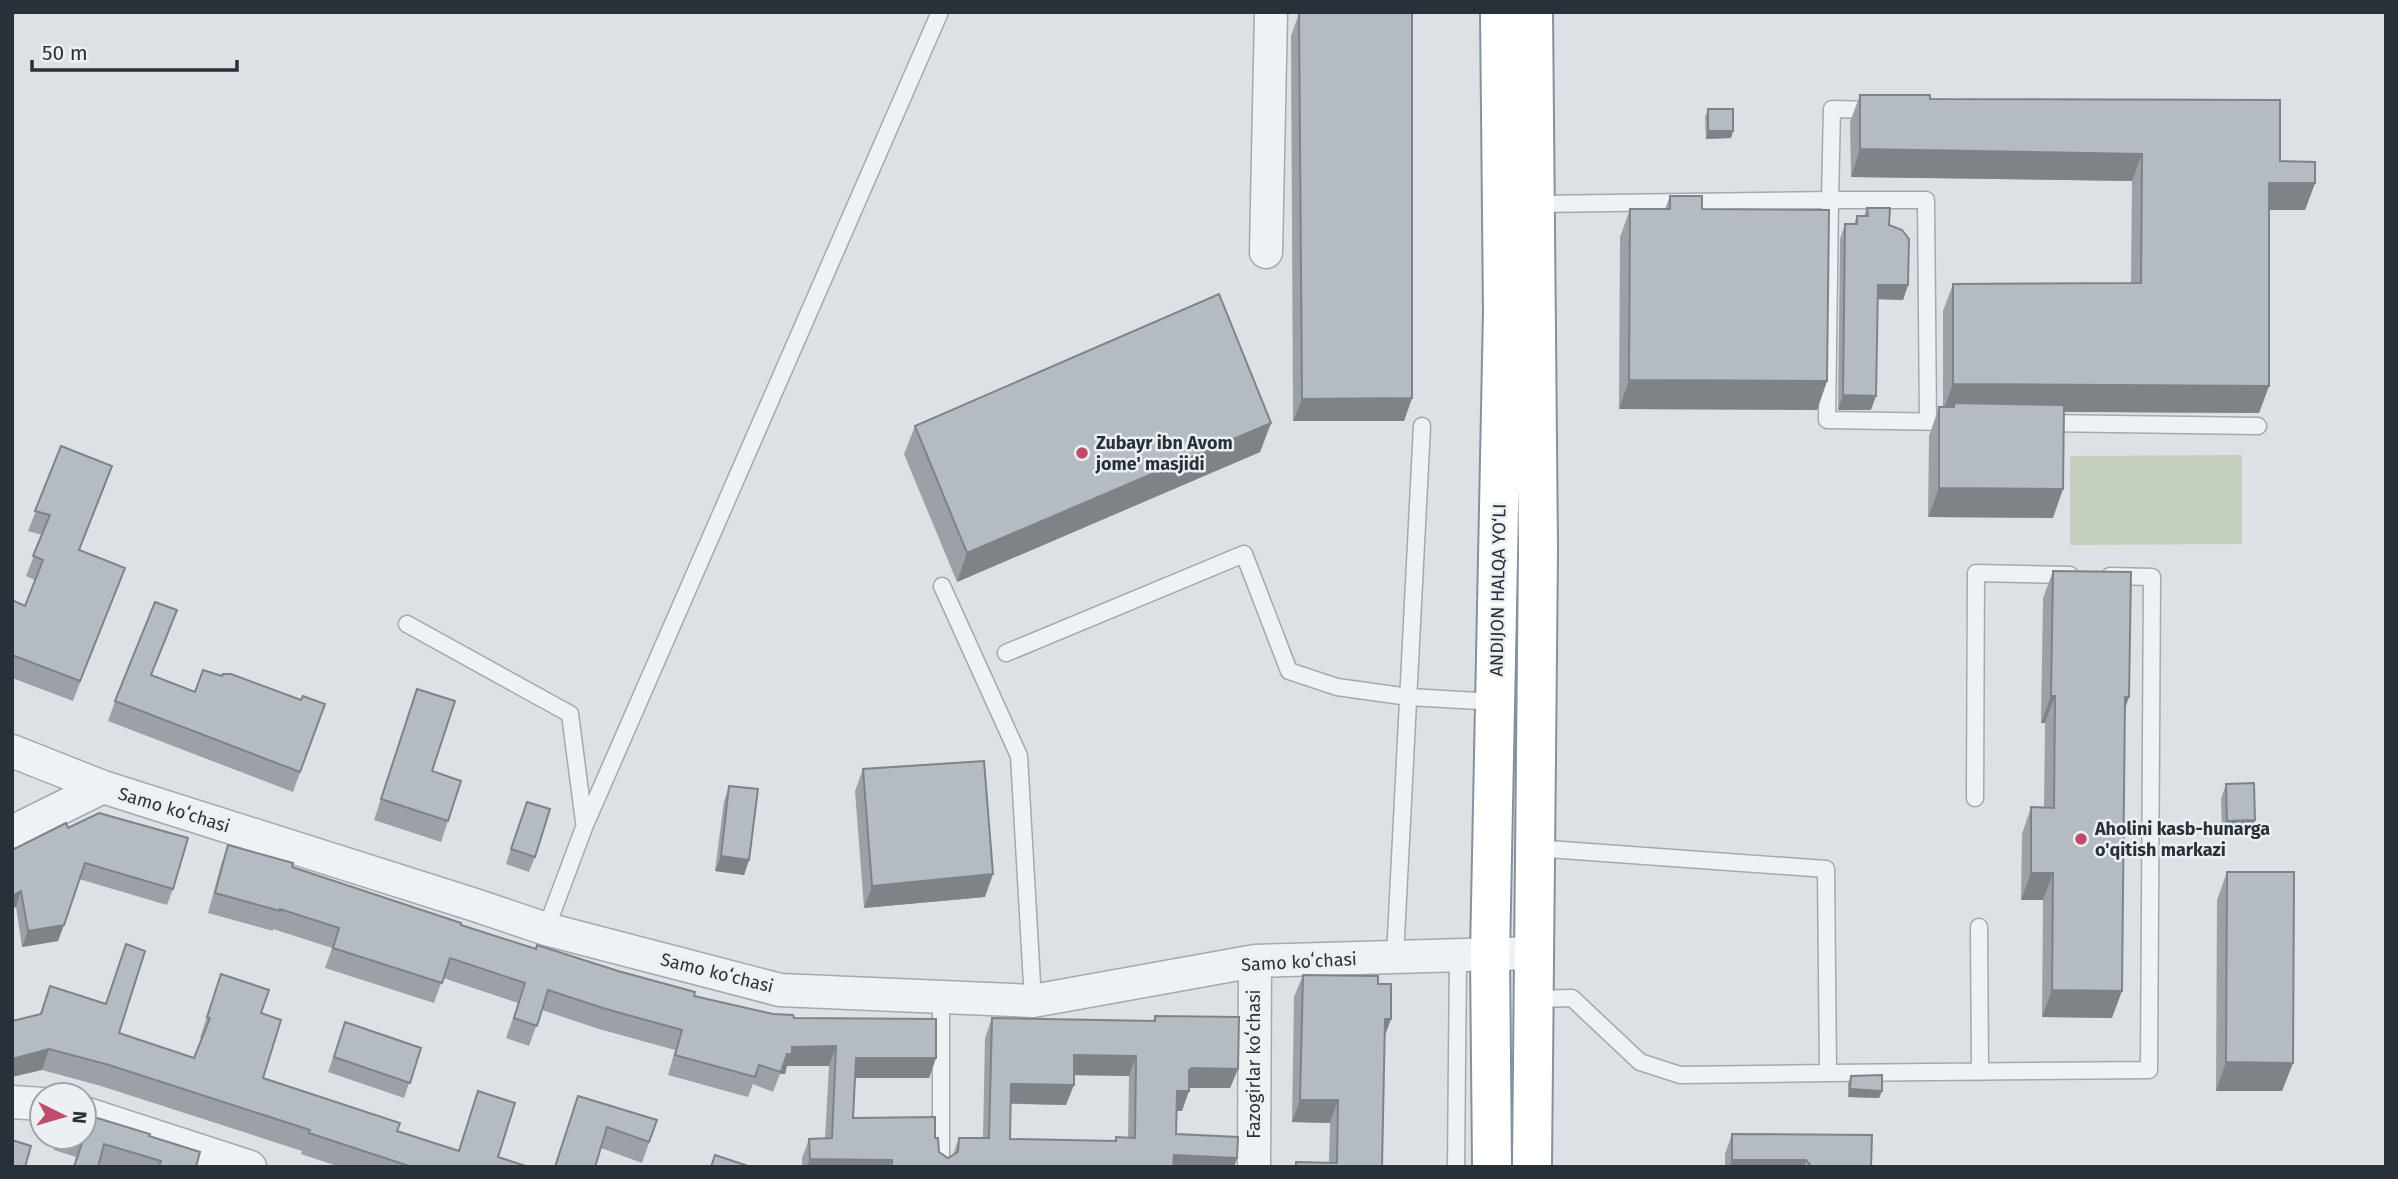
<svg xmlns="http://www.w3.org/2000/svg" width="2398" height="1179" font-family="'Fira Sans',sans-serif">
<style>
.pitch{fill:#c5cfbf}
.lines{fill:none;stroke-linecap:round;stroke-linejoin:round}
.lane-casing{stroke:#a3a9ae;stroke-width:19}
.street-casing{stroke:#a3a9ae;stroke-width:35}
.highway-casing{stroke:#86919b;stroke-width:42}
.lane{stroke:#eff2f4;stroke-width:16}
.street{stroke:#eff2f4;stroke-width:32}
.highway{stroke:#fff;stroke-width:38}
.wall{fill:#9ca1a7;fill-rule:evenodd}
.shaded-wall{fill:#7f8388}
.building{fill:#b5bbc2;stroke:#7f8388;stroke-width:2;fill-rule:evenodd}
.poi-dot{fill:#c04c6d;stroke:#ecf0f3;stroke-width:2.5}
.labels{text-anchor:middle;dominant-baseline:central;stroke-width:5;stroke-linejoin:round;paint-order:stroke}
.poi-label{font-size:18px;font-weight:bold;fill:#28313a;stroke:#ecf0f3;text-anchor:start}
.street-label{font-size:18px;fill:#28313a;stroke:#ecf0f3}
</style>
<rect width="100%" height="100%" fill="#dde1e5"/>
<path class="pitch" d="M2242,455V544L2070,545V456Z"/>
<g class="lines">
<g class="lane-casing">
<path id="lane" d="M1876,110L1832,109L1830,200H1926L1928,422
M1535,204L1830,200L1827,420L1954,422
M2043,423L2258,426
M942,586L1019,756L1033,1001
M407,624L570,714L584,822
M1006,653L1244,554L1289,671L1337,687L1409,697L1496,702
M1975,798L1976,573L2070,575
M1979,927L1980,1072
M546,929L585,825L940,12
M1395,957L1422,426
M941,996V1167
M1533,999L1572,998L1640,1062L1680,1075L1828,1073L1826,869L1534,848
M1828,1073L2149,1070L2152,577L2110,576
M1456,1167L1458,955"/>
</g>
<g class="street-casing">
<path id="street" d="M1266,252L1271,12
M12,751L103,787L475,905L546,929L780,990L1033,1001L1255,961L1534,953
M12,832L103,787
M12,1102L42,1104
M84,1113L250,1167
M1254,1167L1255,961"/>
</g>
<g class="highway-casing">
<path id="highway" d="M1492,1167L1490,954L1503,311L1500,12
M1532,1167L1538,550L1533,12"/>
</g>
<use href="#lane" class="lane"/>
<use href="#street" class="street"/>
<use href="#highway" class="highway"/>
</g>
<path class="wall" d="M1343,12H1412V398L1404,421H1293L1291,36L1299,13H1343Z
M1860,95L1930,99L2280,161L2315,183L2305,210H2269V386L2259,413L2064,412L2053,518L1928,517L1929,436L1939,407H1943V311L1953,284L2131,283L2132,181L1851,177L1850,122Z
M1708,109L1733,131L1731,138L1706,139L1705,117Z
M1670,196L1702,209L1827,381L1817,410L1619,409L1620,237L1630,209H1665Z
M1867,208L1889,225L1908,285L1903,300L1878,299L1871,410H1838L1840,239L1845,224H1854L1857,216H1864Z
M1271,423L1260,452L957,582L904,454L915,426Z
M61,446L105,486L79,550L117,588L73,701L12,678V600L25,606L35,580L26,576L42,535L28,531Z
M2053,571L2125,710L2112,1018L2042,1017L2043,900H2021L2022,834L2031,807L2044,808L2045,723H2041L2043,598Z
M177,610L151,675L195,692L222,676L301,700L325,704L293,792L108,721L115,701Z
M417,689L432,771L448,821L441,842L374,820Z
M863,769L985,897L864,908L855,791Z
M2226,784L2255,820L2249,835L2222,836L2221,799Z
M729,786L749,860L744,875L715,871L724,801Z
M521,817L535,857L529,872L506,864Z
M68,828L173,889L167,905L79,879L58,941L22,947L16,907L12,850Z
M228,845L461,925L536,949L694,996L794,1018L936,1058L929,1078H855L853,1118L935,1138L939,1152L948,1158L953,1155L959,1138H983L985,1038L992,1018L1153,1021L1155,1016L1238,1069L1230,1088H1189L1182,1111H1177L1176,1134L1237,1158L1234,1167H802V1158L809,1139L825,1138L829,1066H787L785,1074H780L773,1092L753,1084L748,1097L668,1075L675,1050L599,1029L542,1010L529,1046L506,1038L518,1003L443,978L434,1003L325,968L332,948L273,929V931L208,913L221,865ZM1074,1075L1129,1076L1128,1138L1116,1137L1114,1141L1010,1139L1011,1104L1066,1105Z
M2227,872L2293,1063L2282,1091H2216L2217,900Z
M126,944L119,1033L194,1058L202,1038H200L221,974L261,1013L263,1078L397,1131L458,1151L478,1091L498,1157L529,1167H340L301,1154L302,1151L101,1086L42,1070L40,1014L50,986L105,1004Z
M1303,975L1378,984L1384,1036L1382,1167H1294L1296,1162L1329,1163L1330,1123L1292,1122L1294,997Z
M345,1022L421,1048L404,1098L328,1072Z
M1851,1076L1882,1091L1879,1098L1848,1097V1083Z
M578,1096L657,1120L642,1163L601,1148L595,1167H554Z
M1732,1134L1871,1167H1725V1154Z
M149,1136L196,1167H103L98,1165V1167H73L76,1157L54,1150L58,1137Z"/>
<path class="shaded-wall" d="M1708,131H1733L1731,138L1706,139Z
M1860,149L2142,154L2132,181L1851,177Z
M2269,183H2315L2305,210H2259Z
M1878,285H1908L1903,300L1873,299Z
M1629,380L1827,381L1817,410L1619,409Z
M1953,384L2269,386L2259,413L1952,411L1954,403L1951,411H1943Z
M1843,395L1876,396L1871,410H1838Z
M1412,398L1404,421H1293L1302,399Z
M1271,423L1260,452L957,582L967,553Z
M1939,488L2063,489L2053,518L1928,517Z
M2051,696H2055L2045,723H2041Z
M2125,697H2129L2120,724Z
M2255,820L2249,835L2222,836L2227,821Z
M721,856L749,860L744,875L715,871Z
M2031,873H2053L2043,900H2021Z
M993,874L985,897L864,908L872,886Z
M21,891L16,907L12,909V896Z
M64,925L58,941L22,947L28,931Z
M2052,990L2122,991L2112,1018L2042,1017Z
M1385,1019H1391L1383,1041Z
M836,1046L829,1066H787L785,1074H780L787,1054L792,1047Z
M49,1049L42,1070L12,1077V1059Z
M1074,1055L1136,1056L1129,1076L1067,1075Z
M856,1058H936L929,1078H848Z
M2226,1062L2293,1063L2282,1091H2216Z
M1192,1068L1238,1069L1230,1088H1184L1189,1070Z
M1011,1084L1074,1085L1066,1105L1004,1103Z
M1850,1089L1882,1091L1879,1098L1848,1097Z
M1177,1091H1189L1182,1111H1170Z
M1300,1100H1338L1330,1123L1292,1122Z
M1174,1155L1237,1158L1234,1167H1169Z
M810,1159L892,1160L889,1167H807Z
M1732,1160H1806L1804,1167H1729Z"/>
<path class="building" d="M1350,12H1412V398L1302,399L1299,13H1350Z
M1860,95H1930V99L2280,100V161L2315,162V183H2269V386L1953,384V284L2141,283L2142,154L1860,149Z
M1708,109H1733V131H1708Z
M1670,196H1702V209L1829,210L1827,381L1629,380L1630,209H1670Z
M1867,208H1890L1889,225L1902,230L1909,239L1908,285H1878L1876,396L1843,395L1845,224H1857V216H1868Z
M1219,294L1271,423L967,553L915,426Z
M1954,403L2064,405L2063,489L1939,488V407H1954Z
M61,446L112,466L79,550L125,568L80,681L12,655V600L25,606L43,560L33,556L50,515L35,511Z
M2053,571L2131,572L2129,697H2125L2122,991L2052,990L2053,873H2031V807L2054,808L2055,696H2051Z
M155,602L177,610L151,675L195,692L203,670L222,676L223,674H231L301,700L303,696L325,704L300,772L115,701Z
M417,689L455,701L432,771L461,781L448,821L381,799Z
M984,761L993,874L872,886L863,769Z
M2254,783L2255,820L2227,821L2226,784Z
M729,786L758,789L749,860L721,856Z
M527,802L550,809L535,857L511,849Z
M99,813L188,838L173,889L85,863L64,925L28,931L21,891L12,896V850L66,823L68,828Z
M228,845L293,863L292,867L461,923V925L536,949L537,945L618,971L695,992L694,996L773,1014L793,1015L794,1018L936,1019V1058H856L853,1118L935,1117V1138H938L939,1152L948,1158L958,1152L959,1138H989L992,1018L1155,1021V1016L1239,1017L1238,1069L1192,1068L1189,1070V1091H1177L1176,1134L1238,1137L1237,1158L1174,1155L1173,1167H892V1160L810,1159L809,1139L832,1138L836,1046L792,1047V1054H787L781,1072L759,1065L755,1077L675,1055L682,1030L606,1009L548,990L537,1026L514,1018L525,983L450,958L442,983L333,948L339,928L280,909V911L215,893ZM1074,1055L1136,1056L1135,1138L1116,1137V1141L1010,1139L1011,1084L1074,1085Z
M2227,872H2294L2293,1063L2226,1062Z
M126,944L145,951L119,1033L194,1058L210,1018L207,1017L221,974L269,990L261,1013L281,1020L263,1078L400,1123L397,1131L459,1151L478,1091L515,1103L498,1157L529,1167H412L309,1133L310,1130L109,1065L49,1049L12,1059V1021L41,1014L50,986L106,1004Z
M1303,975L1378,976V984H1391V1019H1385L1382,1167H1296V1162L1337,1163L1338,1100H1300Z
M345,1022L421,1048L410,1083L334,1057Z
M1882,1075V1091L1850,1089L1851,1076Z
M578,1096L657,1120L649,1142L607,1127L595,1167H555Z
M84,1114L150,1134L149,1136L200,1152L196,1167H159L161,1161L104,1144L98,1167H74L84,1137Z
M1732,1134L1872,1135L1871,1167H1812L1806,1160H1732Z
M12,1140L31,1146L25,1167H12Z
M715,1155L748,1166V1167H711Z"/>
<g class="poi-dot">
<circle cx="1082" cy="453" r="7"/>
<circle cx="2081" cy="839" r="7"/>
</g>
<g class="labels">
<g class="poi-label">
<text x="1096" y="443">Zubayr ibn Avom<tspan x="1096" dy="21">jome' masjidi</tspan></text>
<text x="2095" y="829">Aholini kasb-hunarga<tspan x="2095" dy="21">o'qitish markazi</tspan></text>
</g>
<g class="street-label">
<text transform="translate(1498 590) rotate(-89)">ANDIJON HALQA YO‘LI</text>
<text transform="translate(174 810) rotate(17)">Samo koʻchasi</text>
<text transform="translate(1299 962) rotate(-3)">Samo koʻchasi</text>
<text transform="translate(717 973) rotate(14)">Samo koʻchasi</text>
<text transform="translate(1254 1064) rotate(-90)">Fazogirlar koʻchasi</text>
</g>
</g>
<rect width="2398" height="1179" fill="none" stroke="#28313a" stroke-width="28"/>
<g transform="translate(63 1116) rotate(95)"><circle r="33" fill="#ecf0f3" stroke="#9ea4a9" stroke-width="2"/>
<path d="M0-5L12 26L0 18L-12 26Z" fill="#c04c6d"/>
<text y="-10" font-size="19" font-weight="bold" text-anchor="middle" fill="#28313a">N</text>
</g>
<path d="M32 60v10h205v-10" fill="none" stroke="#28313a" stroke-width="3.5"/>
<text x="42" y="60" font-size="21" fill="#28313a" stroke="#ecf0f3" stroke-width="5" paint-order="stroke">50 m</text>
</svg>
